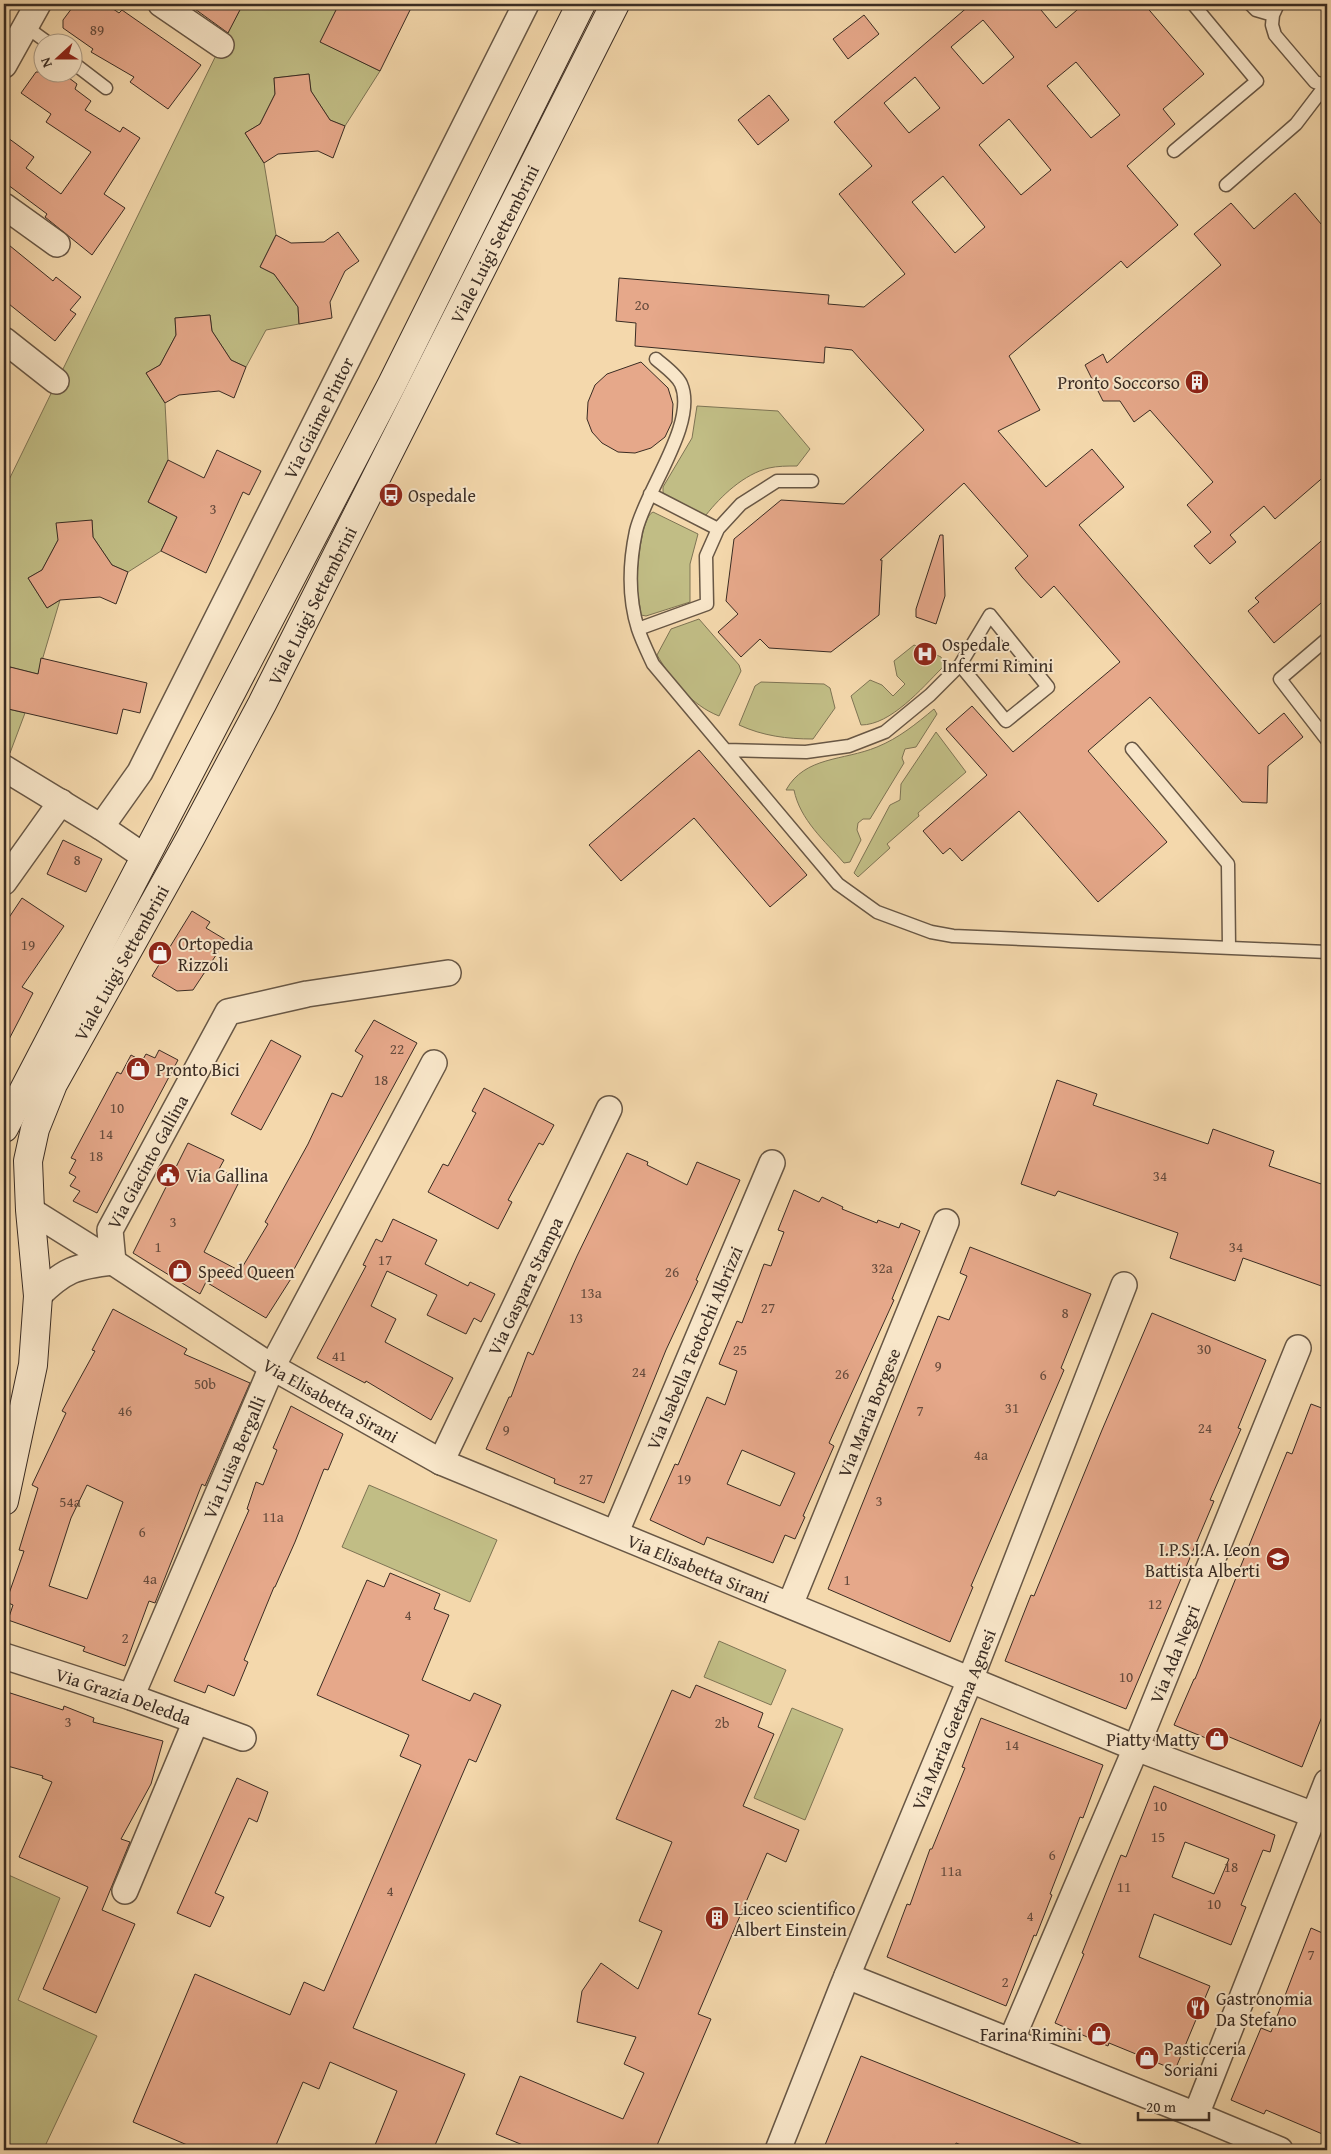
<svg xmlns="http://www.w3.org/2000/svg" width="1331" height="2154" font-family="'Gentium Book Plus',serif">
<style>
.green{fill:#c1bd85;stroke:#7e7454}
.building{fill:#e6a88a;stroke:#3a2c23;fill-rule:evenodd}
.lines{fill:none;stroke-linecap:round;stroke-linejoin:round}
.lane-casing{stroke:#685745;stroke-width:15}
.street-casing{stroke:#685745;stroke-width:28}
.secondary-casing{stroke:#3a2c23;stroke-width:30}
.lane{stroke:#f8e6c9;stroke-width:12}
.street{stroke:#f8e6c9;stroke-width:25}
.secondary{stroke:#f8e6c9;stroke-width:28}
.labels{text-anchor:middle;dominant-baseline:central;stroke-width:4;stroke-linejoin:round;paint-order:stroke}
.number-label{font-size:15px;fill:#654b3d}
.street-label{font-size:18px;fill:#3a2c23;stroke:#f8e6c9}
.poi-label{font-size:18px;fill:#3a2c23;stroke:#f8e6c9;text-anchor:start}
</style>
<rect width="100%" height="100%" fill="#f4d8ac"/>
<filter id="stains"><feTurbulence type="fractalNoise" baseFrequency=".004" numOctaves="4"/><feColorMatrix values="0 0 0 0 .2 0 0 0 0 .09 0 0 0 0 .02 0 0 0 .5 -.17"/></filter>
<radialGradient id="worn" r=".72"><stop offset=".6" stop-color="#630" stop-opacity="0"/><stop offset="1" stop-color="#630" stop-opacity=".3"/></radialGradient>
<path class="green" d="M243,4H339L321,42L380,71L345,126L330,120L311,91L309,74L274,78L275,94L260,124L245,133L264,163L276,235L260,267L274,274L298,307L299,324L266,330L246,367L231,360L212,331L210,315L175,318L176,335L160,365L146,373L165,403L168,460L148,502L177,517L161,551L128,572L112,565L93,537L92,520L58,540L42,570L28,578L47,608L60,600L38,674L10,667L4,696V490L221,45Z
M697,406L778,411L810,449L797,466C788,466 777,466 769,468C744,474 721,496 706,515H703L663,493V487L692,438Z
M653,512L698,534L690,564V602L646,616L641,615C640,604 637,594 637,583C637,570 641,517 653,512Z
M699,619L739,665L741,671L719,716C691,705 672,680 657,655L671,629Z
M914,645L941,657L944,664L942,668C922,688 891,725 861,725L851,696L870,680L882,685L893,696L905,684L897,676L894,661Z
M761,682L824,684L830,688L835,708L813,739C787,739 763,736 739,725L755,686Z
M4,708L25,713L10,753L4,750Z
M934,709L937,714L916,747L905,749L902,758L904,763L870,819H863L858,823L857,830L861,840L850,862L844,863C825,841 800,820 794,790H786C805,756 843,761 877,747C899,738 916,724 934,709Z
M936,732L966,772L918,813L919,816L887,844L890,848L858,877L854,873L890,805L900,800L901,784Z
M369,1485L497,1540L470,1602L342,1547Z
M719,1641L786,1670L771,1705L704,1677Z
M792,1708L843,1729L805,1820L754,1798Z
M4,1873L60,1898L18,2000L97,2036L46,2144L64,2150H4Z"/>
<path class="building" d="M75,4H106L119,13L122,10L201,65L168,109L130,82L134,77L91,52L93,49L63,28V20Z
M188,4H243L228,33Z
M339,4H413L380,71L320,42Z
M969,4H1036L1056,28L1084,4H1144L1204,74L1163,109L1175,124L1127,166L1178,225L1127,268L1121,261L1009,356L1040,410L998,431L1046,487L1092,449L1124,487L1079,525L1259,734L1284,713L1303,737L1268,766L1267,803L1242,802L1150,697L1088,751L1167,842L1098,902L1019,811L962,861L950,848L943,854L923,831L987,775L946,729L972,706L1013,752L1120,662L1054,586L1041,598L1022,577L1015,568L1028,556L964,483L880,560H882L879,615L831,652L769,648L760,639L741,657L718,632L738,614L726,601L734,539L781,500L844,504L924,430L852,350L825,347L824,363L635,346L636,323L616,321L619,278L829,295L828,304L864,307L905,274L839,194L872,166L834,122L970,5ZM983,20L1014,57L983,84L951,47ZM1076,62L1120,115L1091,138L1047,86ZM915,77L940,108L909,133L884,103ZM1009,119L1051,170L1021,195L979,145ZM943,176L985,227L955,253L912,202Z
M864,15L879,34L848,59L833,39Z
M36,72H61L77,84L75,89L91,101L85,110L120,132L123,127L140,138L104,194L125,208L92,255L45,217L47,214L4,182V135L34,157L26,168L61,194L91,152L46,122L51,114L21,93Z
M309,74L311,91L330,120L345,126L333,158L318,151L278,154L264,163L245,133L260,124L275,94L274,78Z
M769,95L789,120L758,145L738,120Z
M1295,193L1327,231V474L1275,519L1264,506L1230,535L1236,542L1210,564L1194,546L1211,532L1187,505L1213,482L1150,410L1134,422L1120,401H1103L1085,365L1103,354L1107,363L1221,265L1194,234L1231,203L1254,229Z
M338,232L359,261L345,271L330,302L332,318L299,324L298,307L274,274L260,267L276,235L291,243L324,242Z
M4,241L53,281L56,277L81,297L70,310L76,314L55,341L4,300Z
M210,315L212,331L231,360L246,367L234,398L219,391L179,395L165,403L146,373L160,365L176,335L175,318Z
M641,362L668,388L673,404L672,422L665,437L651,448L635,453L618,452L602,443L592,432L587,419L588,402L595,385L607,374Z
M217,450L261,471L249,495L243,492L206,573L161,551L177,517L148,502L168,460L204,478Z
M92,520L93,537L112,565L128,572L116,604L100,597L60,600L47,608L28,578L42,570L58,540L56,523Z
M940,535H943L945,596L936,624L916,617V609Z
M1327,536V598L1274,643L1248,611L1259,602L1255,598Z
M41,658L147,683L140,713L123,709L117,734L4,708V696L10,667L38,674Z
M699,750L807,875L770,907L694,818L621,881L589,845Z
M63,840L102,859L86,892L47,874Z
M22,898L64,926L22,987L33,993L4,1049V925Z
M192,911L210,922L206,928L226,940L193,990L177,991L152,976Z
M374,1020L417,1043L292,1273L294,1274L266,1318L206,1282L200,1294L133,1253L188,1143L224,1160L219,1169L240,1180L204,1252L240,1271L268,1224L265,1222L308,1144L332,1093L342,1097L363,1056L355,1051Z
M271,1040L301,1056L261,1130L231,1114Z
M159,1050L178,1060L97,1213L73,1201L80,1191L70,1186L76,1177L69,1173L76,1160L71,1158L117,1072L121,1074L131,1055L142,1061L146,1054L155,1058Z
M1057,1080L1097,1094L1093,1105L1208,1144L1213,1129L1274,1151L1269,1166L1327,1186V1288L1243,1258L1235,1281L1170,1258L1178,1233L1058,1191L1055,1196L1021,1184Z
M484,1088L554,1125L543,1145L539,1143L508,1200L512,1202L498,1229L428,1192L443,1164L448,1166L476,1113L472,1111Z
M627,1153L648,1162L647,1165L687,1185L697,1162L740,1180L696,1280L698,1281L666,1350L604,1503L554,1483L555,1479L486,1449L509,1397H511L528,1352L533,1355L577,1256Z
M794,1190L819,1202L822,1197L843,1207L842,1209L877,1223L878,1220L899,1228L901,1223L920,1231L892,1299L894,1300L829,1443L834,1446L803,1516L805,1517L795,1539L785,1535L773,1563L707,1537L704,1545L650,1520L675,1464L678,1465L707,1397L725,1405L737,1371L719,1364L737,1321L742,1323L764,1264L771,1266L784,1232L778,1230ZM742,1450L795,1473L780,1506L727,1484Z
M393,1219L437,1240L425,1264L468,1286L470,1282L495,1294L481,1322L474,1318L466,1334L427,1315L437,1295L387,1271L371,1306L396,1319L385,1342L453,1378L431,1420L366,1381L365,1383L317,1358L366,1266L363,1265L376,1239L382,1242Z
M970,1247L1091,1294L1061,1368L1064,1370L971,1586L973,1587L950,1642L828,1589L938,1316L949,1320L967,1276L960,1273Z
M113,1309L187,1349L184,1354L250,1383L205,1486L202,1484L155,1603L149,1601L125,1666L83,1651L85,1647L8,1620L13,1605L6,1602L24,1551L19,1550L38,1488L32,1485L66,1413L62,1411L95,1351L92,1350ZM87,1485L123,1502L87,1599L49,1586L71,1518Z
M1152,1313L1266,1360L1238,1428L1241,1429L1210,1500L1214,1501L1126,1709L1005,1661L1031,1595L1034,1596L1102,1430Z
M1311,1404L1327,1410V1704L1302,1767L1227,1736L1223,1745L1174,1725L1194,1679H1195L1287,1452L1292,1454Z
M291,1406L343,1434L328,1470L324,1469L295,1542L275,1587H274L244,1660L248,1662L234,1696L208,1685L205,1693L174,1681L249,1510L247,1509L256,1482L263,1485L277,1450L273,1448Z
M390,1573L440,1594L434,1609L449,1615L422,1680L470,1701L474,1693L501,1705L476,1762L469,1759L353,2028L465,2074L433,2150H373L397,2091L330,2062L319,2089L303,2082L274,2150H199L133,2122L195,1974L290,2015L304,1982L324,1991L421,1765L400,1756L409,1735L317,1695L367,1580L384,1587Z
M696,1685L763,1713L758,1727L774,1734L743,1806L799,1830L786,1862L767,1853L698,2014L711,2019L655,2150H535L496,2134L520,2076L623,2119L644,2073L624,2064L636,2037L577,2022L582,1991L601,1963L638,1989L662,1931L639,1921L672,1842L616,1819L672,1690L690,1698Z
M4,1691L63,1710L64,1706L94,1718L93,1722L163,1741L151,1784L121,1839L130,1842L102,1910L135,1924L96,2013L43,1989L88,1887L19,1857L52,1782L42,1778L43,1776L4,1765Z
M981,1718L1103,1765L1083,1818L1080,1817L1050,1894L1052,1895L1036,1936L1034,1935L1006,2006L887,1957L907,1904L910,1905L930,1849H932L965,1768L962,1767Z
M237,1778L268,1792L257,1822L249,1818L215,1893L224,1897L210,1927L177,1913Z
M1154,1786L1275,1835L1270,1852L1263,1850L1241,1905L1246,1907L1231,1945L1154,1914L1139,1957L1210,1986L1175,2070L1109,2043L1108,2046L1055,2023L1084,1954L1082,1953L1121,1855L1126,1857ZM1185,1842L1229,1859L1214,1894L1172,1877Z
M1311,1928L1327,1935V2136L1266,2110L1264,2114L1231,2100L1261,2028L1271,2032Z
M861,2056L1093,2149V2150H974L956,2143L953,2150H823Z"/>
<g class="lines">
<g class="lane-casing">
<path id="lane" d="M1250,4L1256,10L1273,15
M1278,4L1273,15L1272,25L1275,35L1315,82L1327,86
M25,26L47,42
M72,62L106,88
M1174,151L1257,81L1193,4
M1226,185L1296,124L1325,86
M656,359C664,366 677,375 681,384C698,423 645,491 636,531C629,564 628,597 638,629C642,641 648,653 653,664L838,884L877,912L931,932L953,936L1327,952
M718,529L741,504L777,481H812
M638,629L707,604L706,556L718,529L650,494
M1327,639L1280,679L1327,740
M1132,749L1228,864L1229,947
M726,750L806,752L849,746L885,732L930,695L960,665L990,615L1048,687L1006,721L960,665"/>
</g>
<g class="street-casing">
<g id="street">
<path d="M161,4L221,45"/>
<path d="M4,65L38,4"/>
<path d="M4,206L57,244"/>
<path d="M4,340L56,381"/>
<path d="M4,768L101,827L145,857"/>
<path id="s1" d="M101,827L140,772L526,4"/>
<path d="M4,882L61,802"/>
<path id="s2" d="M30,1210L113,1262L272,1367L441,1462L1136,1748L1314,1815"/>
<path id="s3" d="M113,1262L110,1230L228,1012L307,994L448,973"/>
<path d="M38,1296C64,1270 76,1266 113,1262"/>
<path id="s4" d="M441,1462L609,1109"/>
<path id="s5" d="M616,1532L772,1163"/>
<path id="s6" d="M790,1605L946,1222"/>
<path id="s7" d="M4,1656L131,1697L243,1738"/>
<path id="s8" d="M131,1697L272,1367L434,1063"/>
<path d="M125,1891L196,1721"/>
<path d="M847,1976L1196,2115L1280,2150"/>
<path id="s9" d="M1011,2041L1136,1748L1298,1348"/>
<path d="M1196,2115L1327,1782"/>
<path id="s10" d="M778,2150L842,1988L970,1680L1124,1285"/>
</g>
</g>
<g class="secondary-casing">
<g id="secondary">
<path d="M4,1128L392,384L581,4"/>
<path id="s11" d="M4,1501L33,1365L38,1296L30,1210L28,1161L35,1129L53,1084L191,837L262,704L615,4"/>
</g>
</g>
<use href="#lane" class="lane"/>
<use href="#street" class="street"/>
<use href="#secondary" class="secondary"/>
</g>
<defs>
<g id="building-disc" transform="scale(1.25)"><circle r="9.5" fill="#8f2418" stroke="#f8e6c9"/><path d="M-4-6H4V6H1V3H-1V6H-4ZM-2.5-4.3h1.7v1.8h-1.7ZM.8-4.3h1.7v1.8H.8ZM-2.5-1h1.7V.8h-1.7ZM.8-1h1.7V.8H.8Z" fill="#fff"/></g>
<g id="bus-disc" transform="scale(1.25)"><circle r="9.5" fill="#8f2418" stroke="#f8e6c9"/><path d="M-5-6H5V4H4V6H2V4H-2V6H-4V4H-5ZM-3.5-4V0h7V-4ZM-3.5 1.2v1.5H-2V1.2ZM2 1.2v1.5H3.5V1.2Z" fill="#fff"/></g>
<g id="hospital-disc" transform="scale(1.25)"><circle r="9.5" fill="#8f2418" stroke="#f8e6c9"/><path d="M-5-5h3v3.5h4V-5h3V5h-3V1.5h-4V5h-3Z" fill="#fff"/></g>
<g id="shop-disc" transform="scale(1.25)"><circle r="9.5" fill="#8f2418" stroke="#f8e6c9"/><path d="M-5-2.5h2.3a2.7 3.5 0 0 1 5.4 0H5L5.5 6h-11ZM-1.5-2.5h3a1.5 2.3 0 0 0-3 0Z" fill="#fff"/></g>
<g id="civic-disc" transform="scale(1.25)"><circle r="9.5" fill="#8f2418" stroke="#f8e6c9"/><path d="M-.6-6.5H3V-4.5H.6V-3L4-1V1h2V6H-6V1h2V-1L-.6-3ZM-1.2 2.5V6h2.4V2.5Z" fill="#fff"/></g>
<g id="school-disc" transform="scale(1.25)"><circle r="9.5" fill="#8f2418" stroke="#f8e6c9"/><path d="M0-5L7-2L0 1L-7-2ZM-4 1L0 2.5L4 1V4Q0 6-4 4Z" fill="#fff"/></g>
<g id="restaurant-disc" transform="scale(1.25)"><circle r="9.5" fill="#8f2418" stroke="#f8e6c9"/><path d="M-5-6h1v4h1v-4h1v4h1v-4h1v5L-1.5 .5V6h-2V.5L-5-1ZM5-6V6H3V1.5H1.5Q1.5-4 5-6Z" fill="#fff"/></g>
</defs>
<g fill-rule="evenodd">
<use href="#building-disc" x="1197" y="382"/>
<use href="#bus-disc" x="391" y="495"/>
<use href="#hospital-disc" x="925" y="654"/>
<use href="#shop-disc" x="160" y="953"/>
<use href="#shop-disc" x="138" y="1069"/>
<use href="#civic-disc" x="168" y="1175"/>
<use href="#shop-disc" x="180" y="1271"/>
<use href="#school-disc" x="1278" y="1559"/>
<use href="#shop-disc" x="1217" y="1739"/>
<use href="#building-disc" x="717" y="1918"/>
<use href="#restaurant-disc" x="1198" y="2008"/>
<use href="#shop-disc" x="1099" y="2034"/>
<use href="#shop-disc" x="1147" y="2058"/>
</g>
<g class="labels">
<g class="number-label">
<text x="97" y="29">89</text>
<text x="642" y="304">2o</text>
<text x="213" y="508">3</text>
<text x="77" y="859">8</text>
<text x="28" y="944">19</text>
<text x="397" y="1048">22</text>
<text x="381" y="1079">18</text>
<text x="117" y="1107">10</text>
<text x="106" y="1133">14</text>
<text x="96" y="1155">18</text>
<text x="1160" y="1175">34</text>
<text x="173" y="1221">3</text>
<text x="158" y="1246">1</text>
<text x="1236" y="1246">34</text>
<text x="385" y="1259">17</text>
<text x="882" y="1267">32a</text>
<text x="672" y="1271">26</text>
<text x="591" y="1292">13a</text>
<text x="768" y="1307">27</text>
<text x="1065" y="1312">8</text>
<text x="576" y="1317">13</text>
<text x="1204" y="1348">30</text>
<text x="740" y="1349">25</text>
<text x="339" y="1355">41</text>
<text x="938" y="1365">9</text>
<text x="639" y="1371">24</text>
<text x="842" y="1373">26</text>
<text x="1043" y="1374">6</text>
<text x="205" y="1383">50b</text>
<text x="1012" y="1407">31</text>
<text x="125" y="1410">46</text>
<text x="920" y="1410">7</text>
<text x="1205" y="1427">24</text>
<text x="506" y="1429">9</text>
<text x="981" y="1454">4a</text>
<text x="586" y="1478">27</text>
<text x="684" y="1478">19</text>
<text x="879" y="1500">3</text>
<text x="70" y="1501">54a</text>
<text x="273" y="1516">11a</text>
<text x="142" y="1531">6</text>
<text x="150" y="1578">4a</text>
<text x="847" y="1579">1</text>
<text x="1155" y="1603">12</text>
<text x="408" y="1614">4</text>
<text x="125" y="1637">2</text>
<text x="1126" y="1676">10</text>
<text x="68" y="1721">3</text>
<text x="722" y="1722">2b</text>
<text x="1012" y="1744">14</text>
<text x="1160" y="1805">10</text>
<text x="1158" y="1836">15</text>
<text x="1052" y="1854">6</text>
<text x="1231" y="1866">18</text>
<text x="951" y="1870">11a</text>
<text x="1124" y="1886">11</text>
<text x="390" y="1890">4</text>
<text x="1214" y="1903">10</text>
<text x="1030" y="1915">4</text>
<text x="1311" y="1954">7</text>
<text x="1005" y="1981">2</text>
</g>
<g class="street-label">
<text stroke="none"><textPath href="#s11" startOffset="1374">Viale Luigi Settembrini</textPath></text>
<text stroke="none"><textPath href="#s1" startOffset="464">Via Giaime Pintor</textPath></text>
<text stroke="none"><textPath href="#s11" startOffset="969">Viale Luigi Settembrini</textPath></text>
<text stroke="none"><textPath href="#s11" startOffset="564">Viale Luigi Settembrini</textPath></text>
<text stroke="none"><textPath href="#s3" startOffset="110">Via Giacinto Gallina</textPath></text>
<text stroke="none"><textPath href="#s4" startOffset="195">Via Gaspara Stampa</textPath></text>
<text stroke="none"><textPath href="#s5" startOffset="200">Via Isabella Teotochi Albrizzi</textPath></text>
<text stroke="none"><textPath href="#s2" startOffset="356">Via Elisabetta Sirani</textPath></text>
<text stroke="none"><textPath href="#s6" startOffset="208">Via Maria Borgese</textPath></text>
<text stroke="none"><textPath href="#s8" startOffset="261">Via Luisa Bergalli</textPath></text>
<text stroke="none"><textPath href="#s2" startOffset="761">Via Elisabetta Sirani</textPath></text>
<text stroke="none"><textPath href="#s9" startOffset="420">Via Ada Negri</textPath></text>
<text stroke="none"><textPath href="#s7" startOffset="126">Via Grazia Deledda</textPath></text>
<text stroke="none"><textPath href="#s10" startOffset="465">Via Maria Gaetana Agnesi</textPath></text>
</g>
<g class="poi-label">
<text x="1180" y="382" text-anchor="end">Pronto Soccorso</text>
<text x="408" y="495">Ospedale</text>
<text x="942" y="644">Ospedale<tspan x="942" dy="21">Infermi Rimini</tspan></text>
<text x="178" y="943">Ortopedia<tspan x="178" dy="21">Rizzoli</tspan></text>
<text x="156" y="1069">Pronto Bici</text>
<text x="186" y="1175">Via Gallina</text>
<text x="198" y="1271">Speed Queen</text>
<text x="1260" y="1549" text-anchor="end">I.P.S.I.A. Leon<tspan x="1260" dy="21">Battista Alberti</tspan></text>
<text x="1200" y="1739" text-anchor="end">Piatty Matty</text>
<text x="734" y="1908">Liceo scientifico<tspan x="734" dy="21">Albert Einstein</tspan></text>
<text x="1216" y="1998">Gastronomia<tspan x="1216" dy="21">Da Stefano</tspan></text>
<text x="1082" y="2034" text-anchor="end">Farina Rimini</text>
<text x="1164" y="2048">Pasticceria<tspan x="1164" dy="21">Soriani</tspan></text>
</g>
</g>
<rect width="1331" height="2154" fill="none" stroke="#f4d8ac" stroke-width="20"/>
<rect x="5" y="5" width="1321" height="2144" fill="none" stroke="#3a2c23" stroke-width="2.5"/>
<rect x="10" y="10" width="1311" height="2134" fill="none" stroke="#3a2c23"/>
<g transform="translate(58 58) rotate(249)"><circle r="24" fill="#f8e6c9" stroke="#ac9c87"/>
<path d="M0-4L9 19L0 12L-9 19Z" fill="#8f2418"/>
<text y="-8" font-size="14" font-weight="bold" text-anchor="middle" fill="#3a2c23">N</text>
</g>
<path d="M1138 2112v8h71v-8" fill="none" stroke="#3a2c23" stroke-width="2.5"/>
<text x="1146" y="2112" font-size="15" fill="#3a2c23" stroke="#f8e6c9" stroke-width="4" paint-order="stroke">20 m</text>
<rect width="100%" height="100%" filter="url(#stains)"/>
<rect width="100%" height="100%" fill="url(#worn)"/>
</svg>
